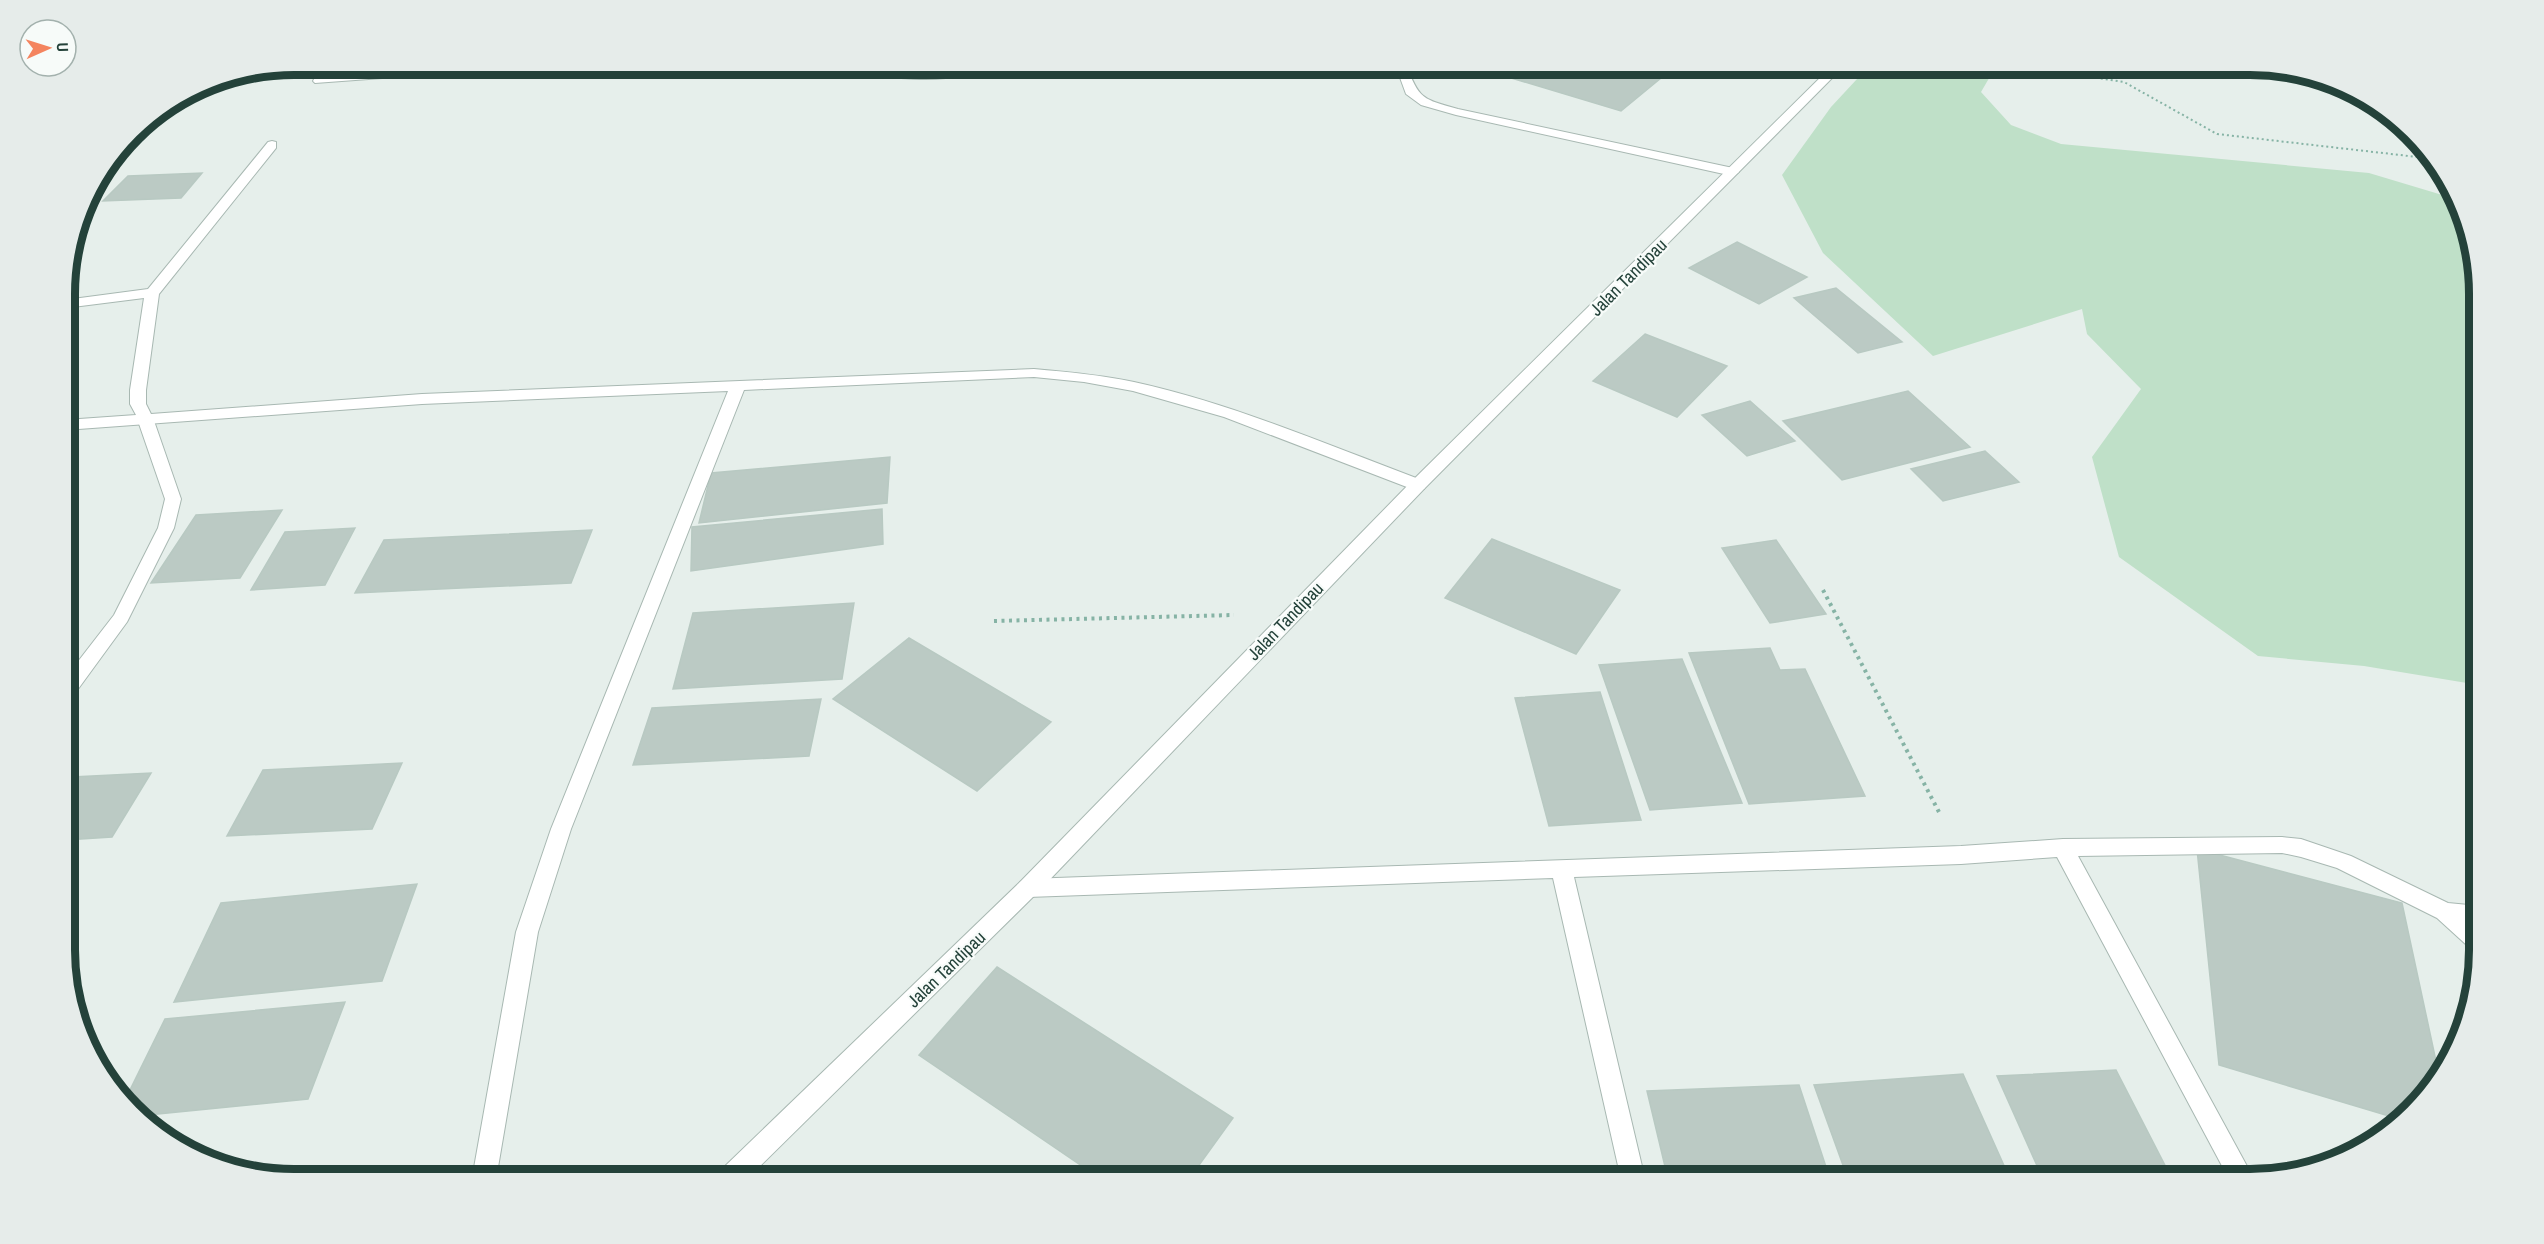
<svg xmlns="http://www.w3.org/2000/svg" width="2544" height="1244" font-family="'Archivo Narrow',sans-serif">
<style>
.green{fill:#bfe0c8}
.building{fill:#bbcac4;stroke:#b8c9c2;stroke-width:1.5}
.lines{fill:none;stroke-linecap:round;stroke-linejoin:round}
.service-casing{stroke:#a8b8b2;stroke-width:2}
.minor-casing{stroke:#a8b8b2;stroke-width:2}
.tertiary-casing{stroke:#a8b8b2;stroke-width:2}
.path-far1{stroke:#86b3a5;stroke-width:2;stroke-dasharray:2 3;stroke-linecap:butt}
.path{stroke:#86b3a5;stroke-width:4;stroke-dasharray:3 4.5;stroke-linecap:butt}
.service{fill:#fff;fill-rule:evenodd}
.minor{fill:#fff;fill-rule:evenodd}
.tertiary{fill:#fff;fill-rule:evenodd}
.labels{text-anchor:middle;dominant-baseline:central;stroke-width:4.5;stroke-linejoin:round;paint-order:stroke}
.street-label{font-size:18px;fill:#24423a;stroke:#f7fbf9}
.rim{fill:none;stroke:#24423a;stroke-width:8}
</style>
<rect width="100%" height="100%" fill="#e6efeb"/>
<path class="green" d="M1992,64L1995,68L1981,92L2011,125L2061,144L2369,173L2459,200L2478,264L2479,685L2364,666L2258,656L2119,557L2092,457L2141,389L2087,334L2082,309L1933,356L1823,253L1782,175L1831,107L1870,65Z"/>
<path class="building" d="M1007,64H1097V73L1006,77Z
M1465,64H1678L1621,111Z
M160,111L134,139L129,140L142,122Z
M202,173L181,198L103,201L128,176Z
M1737,242L1807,277L1759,304L1689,268Z
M1836,288L1902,342L1858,353L1794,298Z
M1645,334L1727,366L1677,417L1593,381Z
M1908,391L1970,447L1842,480L1783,421Z
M1750,401L1795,441L1747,456L1702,415Z
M1985,451L2019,482L1943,501L1911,469Z
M890,457L887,503L699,523L711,473Z
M882,509L883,544L691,571L692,527Z
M282,510L240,578L151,583L196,515Z
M355,528L325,585L251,590L285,532Z
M592,530L571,583L355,593L384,540Z
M1492,539L1620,590L1576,654L1445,598Z
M1776,540L1826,614L1770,623L1722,548Z
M854,603L842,679L673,689L693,613Z
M909,638L1051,722L977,791L833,699Z
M1770,648L1780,670L1805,669L1865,796L1749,804L1689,653Z
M1682,659L1742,803L1650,810L1599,665Z
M1600,692L1641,820L1549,826L1515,698Z
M821,699L809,756L633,765L652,708Z
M402,763L372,829L227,836L263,770Z
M151,773L112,837L66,840V786L72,777Z
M2197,849L2402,903L2439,1075L2423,1101L2402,1120L2219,1065Z
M417,884L382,981L174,1002L221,903Z
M997,967L1233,1118L1189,1179H1101L919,1055Z
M345,1002L308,1099L138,1116L124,1102L165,1019Z
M2116,1070L2172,1179H2043L1997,1076Z
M1963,1074L2010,1179H1848L1814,1085Z
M1799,1085L1830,1179H1668L1647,1091Z"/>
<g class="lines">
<g class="service-casing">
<path id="service" d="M1395,64H1406C1419,100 1423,99 1458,109L1733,168L1739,172L1733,176L1456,115L1421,105L1406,94Z"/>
</g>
<g class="minor-casing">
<path id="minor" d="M322,64H333L327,77L483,64H536L531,67L315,83L313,81Z
M807,64H848L935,74L953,72L972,64H988C952,93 857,72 812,67Z
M272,141L276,142V148L159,294L146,390V404L151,414L422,394L1034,369C1068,372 1101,375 1134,382C1234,404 1328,445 1424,481L1426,485L1424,489H1412L1224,417L1133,391L1084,382L1034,377L744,390L571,829L538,932L496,1179H472L516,932L551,829L728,391L422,404L65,430V420L136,415L130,404V390L144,298L65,308V300L148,289L268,142Z
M2282,837L2301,839L2351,856L2448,903L2479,906V924H2474L2479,929V951L2471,949L2437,918L2337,868L2301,857L2282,853L2078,856L2254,1179H2229L2057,857L1961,864L1574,877L1645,1179H1621L1553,878L1028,897L1020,894L1017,888L1020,882L1028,879L1961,846L2063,839Z"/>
</g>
<g class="tertiary-casing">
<path id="tertiary" d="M1834,64H1846L1424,489L1036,894L747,1179H718L721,1170L1020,882L1412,481Z
M145,413L153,418L181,499L174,528L127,622L73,696L66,698V677L114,615L158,528L165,499L137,418Z"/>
</g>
<path class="path-far1" d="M2044,64L2052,71L2124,82L2217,134L2435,159"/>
<path class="path" d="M1823,590L1940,814
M994,621L1234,615"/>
<use href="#service" class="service"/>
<use href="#minor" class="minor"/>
<use href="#tertiary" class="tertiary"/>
</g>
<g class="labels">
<g class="street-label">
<text transform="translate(1628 277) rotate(-45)">Jalan Tandipau</text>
<text transform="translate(1285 621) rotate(-46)">Jalan Tandipau</text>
<text transform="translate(946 969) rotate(-44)">Jalan Tandipau</text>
</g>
</g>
<path d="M0 0H2544V1244H0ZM294 75H2250A219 219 0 0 1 2469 294V950A219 219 0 0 1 2250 1169H294A219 219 0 0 1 75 950V294A219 219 0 0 1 294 75Z" fill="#e6ecea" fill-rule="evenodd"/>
<path class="rim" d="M294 75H2250A219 219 0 0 1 2469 294V950A219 219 0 0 1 2250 1169H294A219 219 0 0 1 75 950V294A219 219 0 0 1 294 75Z"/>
<g transform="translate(48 48) rotate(87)"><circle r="28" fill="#f7fbf9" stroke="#a3b1ad" stroke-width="1.5"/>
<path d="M0-4.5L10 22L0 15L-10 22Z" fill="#f4845f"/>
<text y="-9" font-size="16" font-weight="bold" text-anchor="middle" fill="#24423a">U</text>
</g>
</svg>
